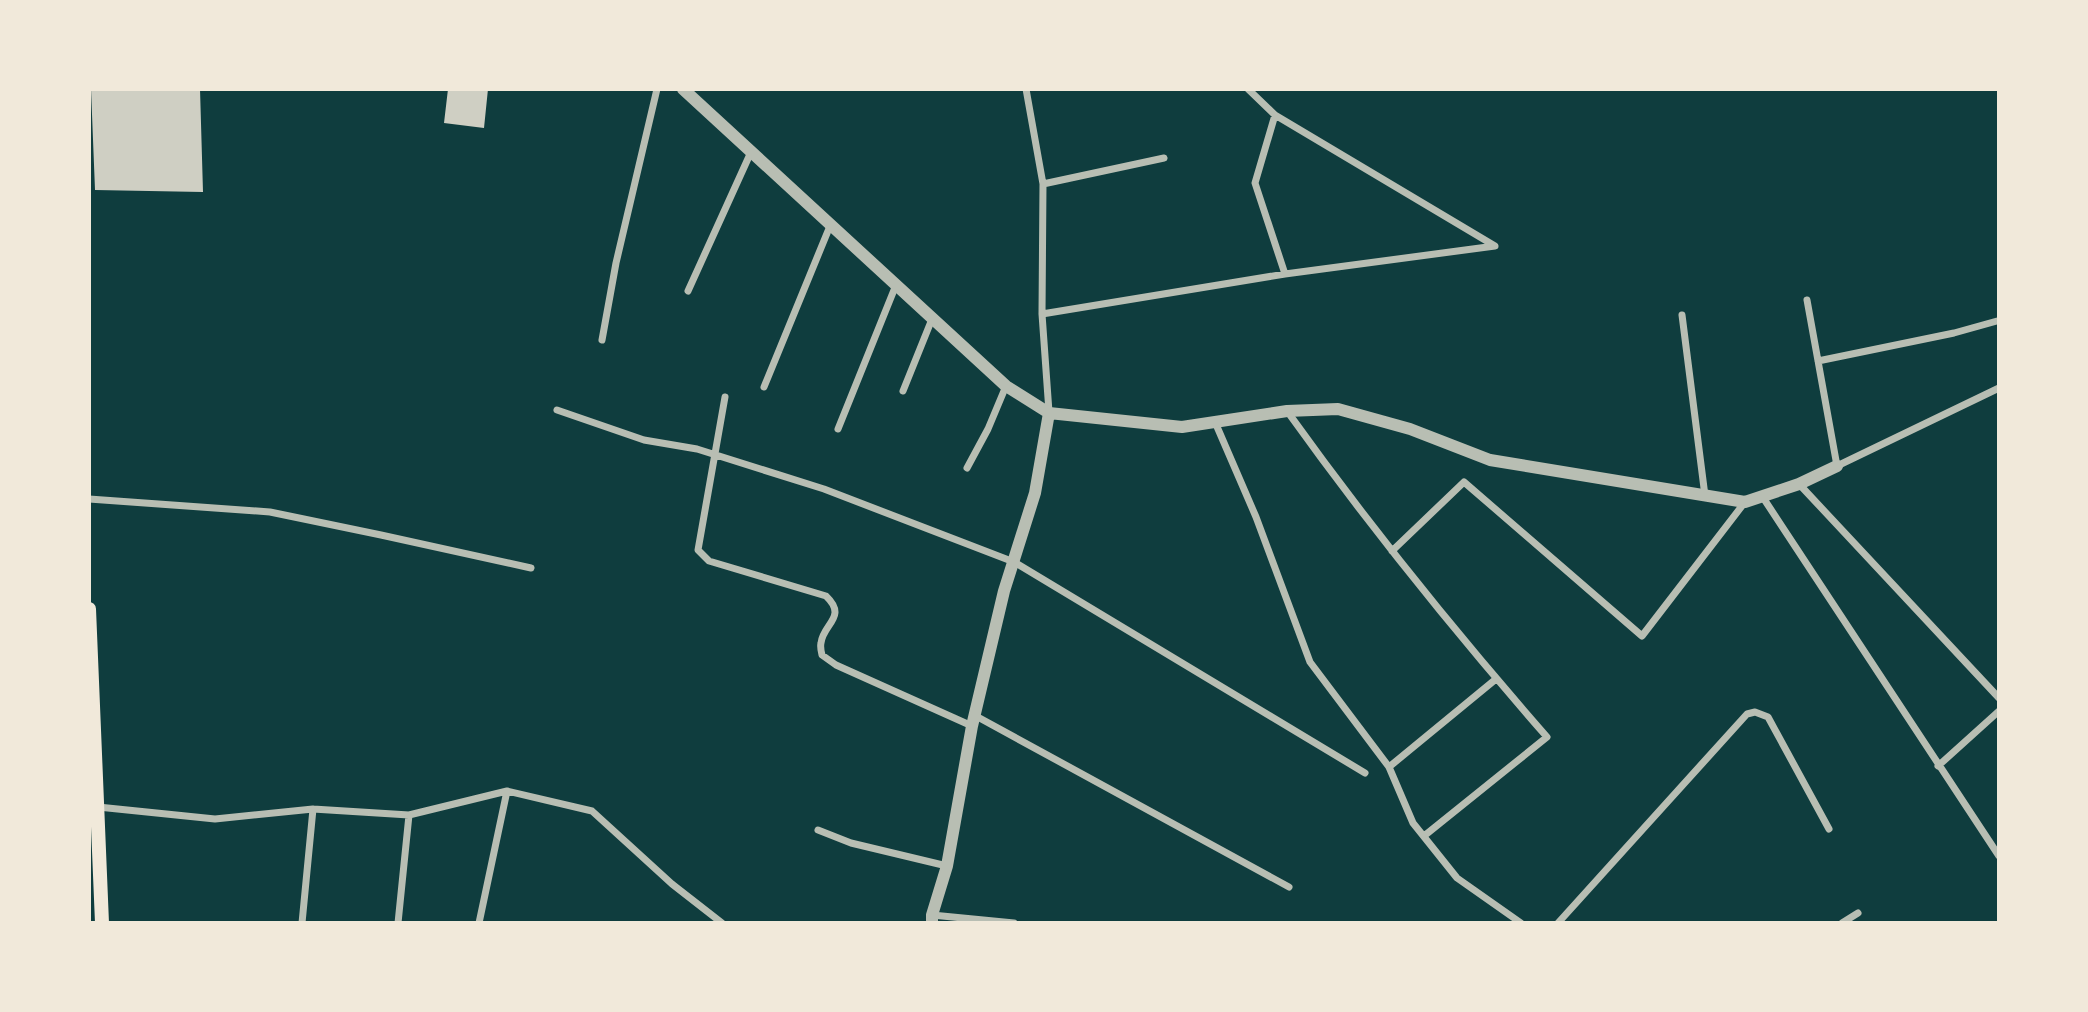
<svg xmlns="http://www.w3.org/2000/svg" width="2088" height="1012" font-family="Bitter,serif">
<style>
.building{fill:#cfcfc3}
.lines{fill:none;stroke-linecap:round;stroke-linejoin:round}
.minor{stroke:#b8beb3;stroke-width:7}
.tertiary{stroke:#b8beb3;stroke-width:12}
.secondary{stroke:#f1e9da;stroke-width:14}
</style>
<rect width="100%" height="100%" fill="#0f3d3e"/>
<path class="building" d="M91,89H200L203,192L95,190Z
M448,89H488L484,128L444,123Z"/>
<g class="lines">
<path class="minor" d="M1026,89L1043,184L1042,314L1049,412
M1275,115L1255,183L1285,274
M1043,184L1164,158
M688,291L751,152
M1807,300L1837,466L1999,388
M1042,314L1285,274L1495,246L1275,115L1248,89
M1682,315L1705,496
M602,340L616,263L657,89
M1818,361L1954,333L1997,321
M764,387L830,226
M903,391L932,319
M725,397L698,550L709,561L826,596C848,617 823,624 821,643C820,647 821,651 822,655L836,665L972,726
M557,410L644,440L697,449L824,489L1014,562L1365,773
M1287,411C1368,524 1455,632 1547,737L1424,836
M1215,422L1256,517L1310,662L1389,767L1413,823L1457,878L1521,923
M838,429L896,285
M967,468L988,429L1006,386
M1799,484L1999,698
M1762,496L1999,856
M89,499L270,512L381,535L531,568
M1392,551L1464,482L1642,636L1745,502
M974,715L1289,887
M1938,766L1999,711
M1389,767L1496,679
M98,807L215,819L313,809L409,815L507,791L592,811L672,884L722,923
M818,830L851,843L947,866
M932,915L1014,923
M302,923L313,809
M398,923L409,815
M479,923L507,791
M1558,923L1747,714L1755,712L1768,717L1829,829
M1842,923L1858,913"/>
<path class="tertiary" d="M683,89L1006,386L1049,413L1182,427L1287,411L1338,409L1410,429L1490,460L1745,502L1799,484L1837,466
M932,923V915L947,866L972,726L1004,591L1035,493L1049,413"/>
<path class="secondary" d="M89,609L102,923"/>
</g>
<rect width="2088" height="1012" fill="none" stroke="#f1e9da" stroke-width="182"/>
</svg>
